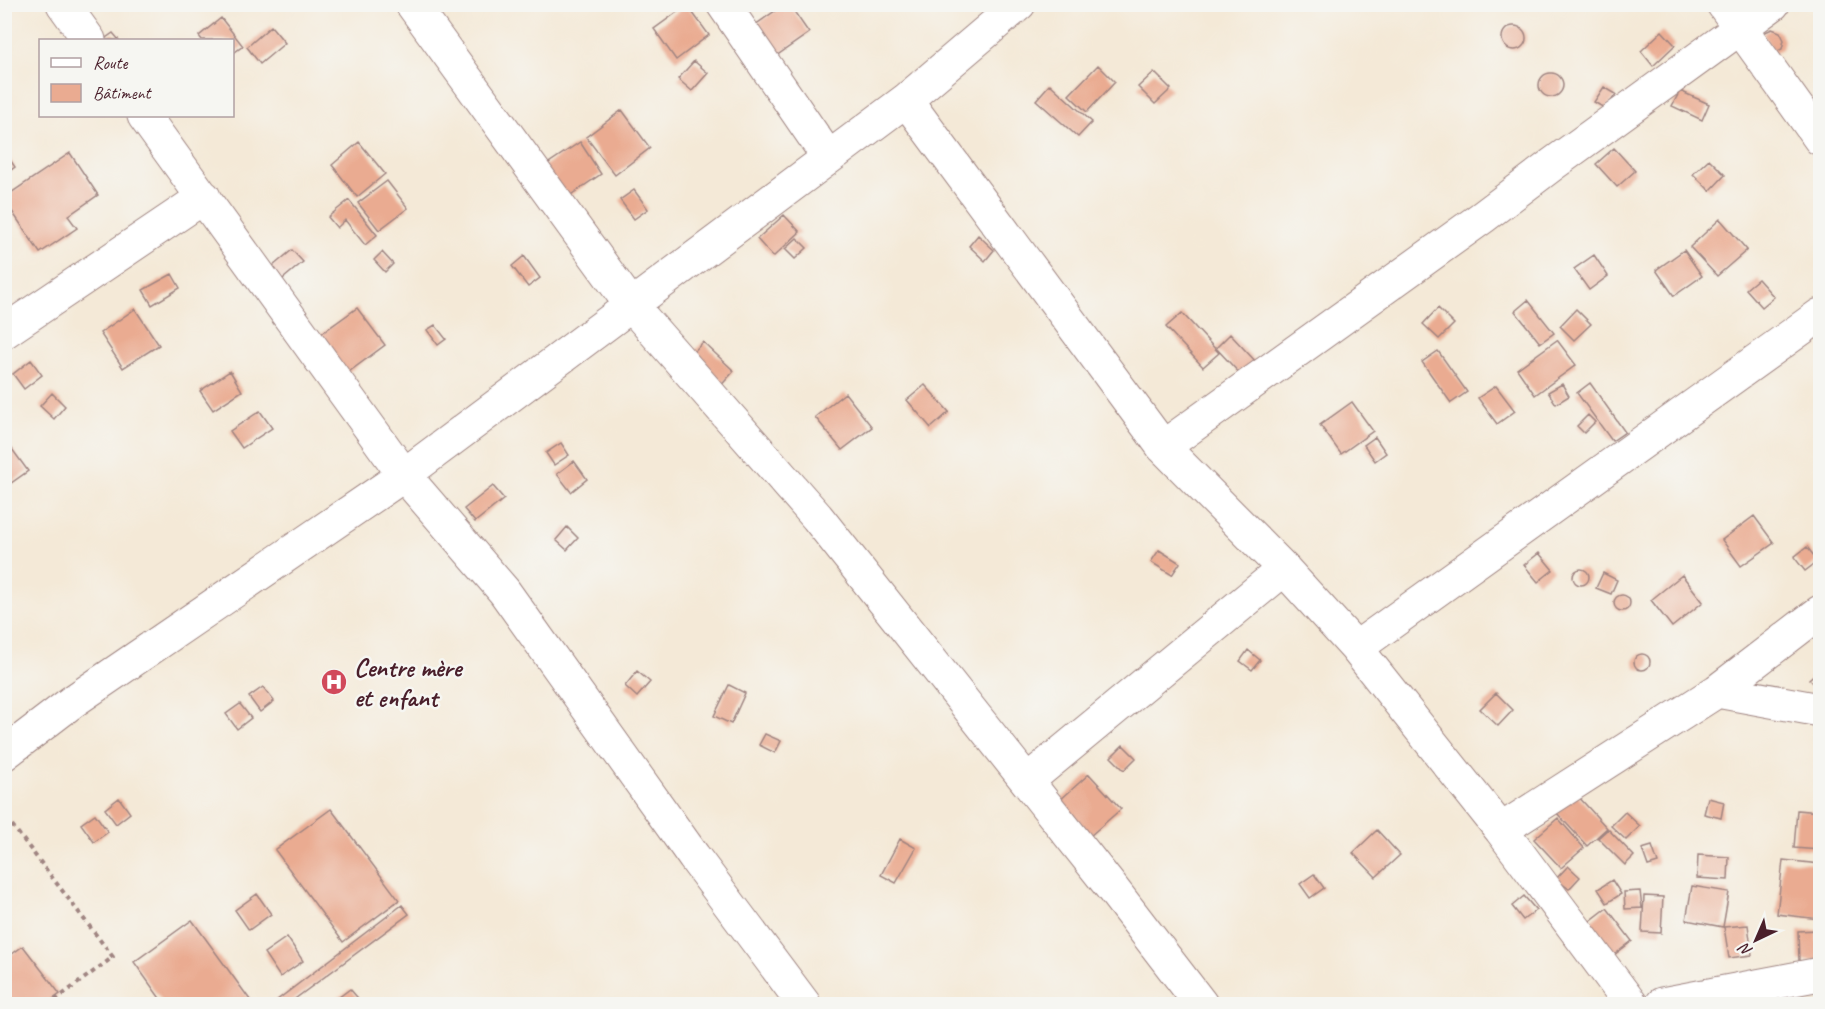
<svg xmlns="http://www.w3.org/2000/svg" width="1825" height="1009" font-family="Caveat,sans-serif">
<style>
.building{fill:#eaab91}
.lines{fill:none;stroke-linecap:round;stroke-linejoin:round}
.minor-casing{stroke:#9f8481;stroke-width:35}
.path{stroke:#9f8481;stroke-width:4;stroke-dasharray:4.5 4.5;stroke-linecap:butt}
.minor{stroke:#fff;stroke-width:33}
.labels{text-anchor:middle;dominant-baseline:central;stroke-width:5;stroke-linejoin:round;paint-order:stroke}
.poi-label{font-size:26px;font-weight:bold;fill:#4a1f2b;stroke:#f6f6f2;text-anchor:start}
</style>
<rect width="100%" height="100%" fill="#f6f6f2"/>
<filter id="ink" filterUnits="userSpaceOnUse"><feTurbulence type="fractalNoise" baseFrequency=".0167" numOctaves="2"/><feDisplacementMap in="SourceGraphic" scale="12" xChannelSelector="R" yChannelSelector="G"/><feConvolveMatrix kernelMatrix="1 2 1 2 8 2 1 2 1" color-interpolation-filters="sRGB"/></filter>
<filter id="wash" filterUnits="userSpaceOnUse"><feTurbulence type="fractalNoise" baseFrequency=".008" numOctaves="4" result="noise"/><feDisplacementMap in="SourceGraphic" scale="24" xChannelSelector="R" yChannelSelector="G"/><feGaussianBlur stdDeviation="1.35" result="paint"/><feColorMatrix in="noise" values="0 0 0 0 0 0 0 0 0 0 0 0 0 0 0 0 0 1.4 0 .05"/><feComposite in="paint" operator="in"/></filter>
<g filter="url(#wash)">
<rect width="100%" height="100%" fill="#f4e9d7"/>
<g id="blocks">
<path class="building" d="M785,4H789L809,33L776,56L755,25Z
M687,5L709,35L676,60L654,29Z
M221,18L243,46L232,54V40H202L199,36Z
M271,26L285,43L260,64L247,47Z
M1502 38a12 12 0 1 1 24 0a12 12 0 1 1-24 0Z
M1772,29L1780,32L1784,40L1782,49L1773,53L1763,33Z
M1662,31L1675,45L1653,66L1641,51Z
M113,33L119,40H103Z
M694,61L708,73L692,91L678,79Z
M1098,65L1115,82L1087,112L1069,95Z
M1154,72L1171,89L1155,104L1138,87Z
M1539 85a12 12 0 1 1 24 0a12 12 0 1 1-24 0Z
M1050,84L1092,122L1078,137L1036,100Z
M1604,87L1616,94L1606,109L1594,102Z
M1680,91L1709,104L1702,120L1672,106Z
M622,110L650,148L615,175L586,137Z
M359,142L385,174L357,197L332,165Z
M580,142L601,174L556,205L534,173Z
M1614,148L1635,171L1617,187L1596,164Z
M4,151L15,167L4,175Z
M70,153L98,195L68,216L77,228L40,253L5,201V197Z
M1709,159L1725,175L1710,191L1693,174Z
M387,181L408,208L379,230L358,203Z
M634,190L648,209L634,219L620,200Z
M349,200L377,235L365,245L345,220L337,228L328,217Z
M784,215L800,232L773,257L757,239Z
M1720,219L1747,250L1717,276L1690,247Z
M978,235L994,250L985,261L969,246Z
M797,238L807,248L795,259L785,249Z
M292,250L303,262L278,283L267,271Z
M1684,250L1702,276L1674,296L1656,270Z
M382,252L393,264L385,272L374,260Z
M1594,255L1608,276L1589,290L1574,269Z
M524,256L540,278L528,287L512,266Z
M172,274L180,288L152,305L143,290Z
M1758,279L1774,297L1762,307L1746,289Z
M1528,300L1554,333L1540,343L1515,311Z
M357,308L385,345L346,374L318,336Z
M1438,308L1454,324L1439,339L1423,324Z
M135,309L159,345L123,368L100,333Z
M1576,309L1591,324L1574,340L1560,326Z
M1182,313L1219,353L1203,367L1166,327Z
M435,325L446,339L438,345L427,330Z
M1230,334L1258,364L1243,377L1216,348Z
M1557,340L1576,365L1535,395L1517,369Z
M703,342L734,371L717,390L686,360Z
M1438,351L1467,392L1451,403L1422,362Z
M31,360L42,375L24,389L13,374Z
M230,371L242,391L213,410L200,391Z
M1590,383L1625,432L1612,441L1577,393Z
M1562,384L1569,396L1556,404L1548,392Z
M925,385L949,412L931,428L907,400Z
M1496,386L1515,411L1497,424L1478,398Z
M52,393L65,406L54,419L40,406Z
M845,393L872,427L842,450L815,417Z
M1352,402L1373,431L1341,454L1320,425Z
M260,411L272,428L242,448L230,431Z
M1588,415L1595,422L1584,433L1577,426Z
M1375,437L1386,453L1375,461L1364,445Z
M4,438L28,471L4,488Z
M561,443L569,455L554,465L546,453Z
M574,461L587,479L571,492L557,474Z
M493,486L504,499L475,522L464,509Z
M1754,516L1774,543L1741,566L1722,540Z
M567,527L578,538L567,550L556,540Z
M1807,547L1818,561L1805,571L1794,557Z
M1159,550L1180,563L1172,575L1151,562Z
M1539,553L1553,570L1538,582L1524,565Z
M1573 577a8 8 0 1 1 16 0a8 8 0 1 1-16 0Z
M1603,573L1617,580L1611,594L1596,588Z
M1682,575L1703,602L1672,627L1651,600Z
M1614 603a8 8 0 1 1 16 0a8 8 0 1 1-16 0Z
M1248,650L1260,660L1252,670L1240,661Z
M1634 662a8 8 0 1 1 16 0a8 8 0 1 1-16 0Z
M1819,670L1820,671V689L1809,679Z
M637,671L650,682L637,697L625,686Z
M729,685L745,693L731,724L714,716Z
M263,687L274,701L260,712L249,697Z
M1496,693L1513,710L1498,726L1480,709Z
M240,704L251,718L237,729L226,714Z
M765,734L781,741L775,753L759,745Z
M1123,745L1136,758L1124,770L1111,757Z
M1089,774L1121,809L1090,836L1059,801Z
M1576,794L1607,828L1587,846L1556,812Z
M119,798L130,813L116,824L105,809Z
M1708,798L1724,802L1721,818L1704,814Z
M331,809L399,900L343,942L275,850Z
M1797,810L1820,812V850L1794,848Z
M1625,812L1640,826L1626,840L1611,826Z
M95,814L108,832L94,842L81,824Z
M1558,818L1584,848L1561,868L1534,839Z
M1608,829L1634,856L1625,865L1598,838Z
M1377,830L1400,855L1376,877L1353,853Z
M900,839L916,848L896,883L881,875Z
M1652,846L1658,863L1648,866L1642,849Z
M1698,855L1729,857L1728,880L1697,878Z
M1783,860L1820,864L1819,919L1777,914Z
M1568,866L1580,877L1569,889L1556,879Z
M1314,874L1324,888L1310,898L1300,884Z
M1612,880L1621,894L1607,903L1598,889Z
M1692,886L1729,892L1723,927L1686,920Z
M1640,891L1642,908L1625,909L1624,892Z
M257,894L271,914L249,930L235,910Z
M1524,896L1536,910L1523,920L1512,906Z
M1644,896L1663,897L1661,933L1642,932Z
M402,905L409,914L288,1004H272Z
M1607,908L1632,941L1614,955L1589,922Z
M192,920L253,1004H164L134,962Z
M1748,925L1752,955L1729,958L1724,927Z
M1817,930V942H1820V961H1799L1798,931Z
M287,937L303,961L280,977L264,953Z
M23,946L60,994L46,1004H4V960Z
M350,989L363,1004H330Z"/>
</g>
</g>
<g filter="url(#ink)">
<use href="#blocks" fill-opacity="0" stroke="#9f8481" stroke-width="1.5"/>
<g class="lines">
<g class="minor-casing">
<path id="minor" d="M63,4L89,40
M412,4L631,305L817,517L1111,887L1201,1004
M723,4L828,157
M1723,4L1820,139
M906,100L1163,447L1284,569L1356,648L1501,830L1631,1004
M144,116L404,475L504,591L694,857L804,1004
M4,332L204,197
M1163,447L1483,217L1553,164L1773,4
M1356,648L1820,315
M1717,691L1820,710
M4,754L72,702L404,475L906,100L1019,4
M1027,781L1284,569
M1501,830L1717,691L1820,612
M1662,1004L1820,974"/>
</g>
<path class="path" d="M12,825L113,957L50,1004"/>
<use href="#minor" class="minor"/>
</g>
</g>
<defs>
<g id="hospital-disc" transform="scale(1.35)"><circle r="9.5" fill="#d1495b" stroke="#f6f6f2"/><path d="M-5-5h3v3.5h4V-5h3V5h-3V1.5h-4V5h-3Z" fill="#fff"/></g>
</defs>
<g fill-rule="evenodd">
<use href="#hospital-disc" x="334" y="682"/>
</g>
<g class="labels">
<g class="poi-label">
<text x="354" y="667">Centre mère<tspan x="354" dy="30">et enfant</tspan></text>
</g>
</g>
<rect width="1825" height="1009" fill="none" stroke="#f6f6f2" stroke-width="24"/>
<rect x="39" y="39" width="195" height="78" fill="#f6f6f2" stroke="#b1a0a2" stroke-width="1.5"/>
<rect x="51" y="58" width="30" height="9" fill="#ffffff" stroke="#b1a0a2" stroke-width="1.5"/>
<text x="93" y="69" font-size="18" fill="#4a1f2b">Route</text>
<rect x="51" y="84" width="30" height="18" fill="#eaab91" stroke="#b1a0a2" stroke-width="1.5"/>
<text x="93" y="99" font-size="18" fill="#4a1f2b">Bâtiment</text>
<g transform="translate(1756 940) rotate(224)" stroke="#f6f6f2" stroke-width="4.5" paint-order="stroke">
<path d="M0-4.5L10 22L0 15L-10 22Z" fill="#4a1f2b"/>
<text y="-9" font-size="16" font-weight="bold" text-anchor="middle" fill="#4a1f2b">N</text>
</g>
</svg>
